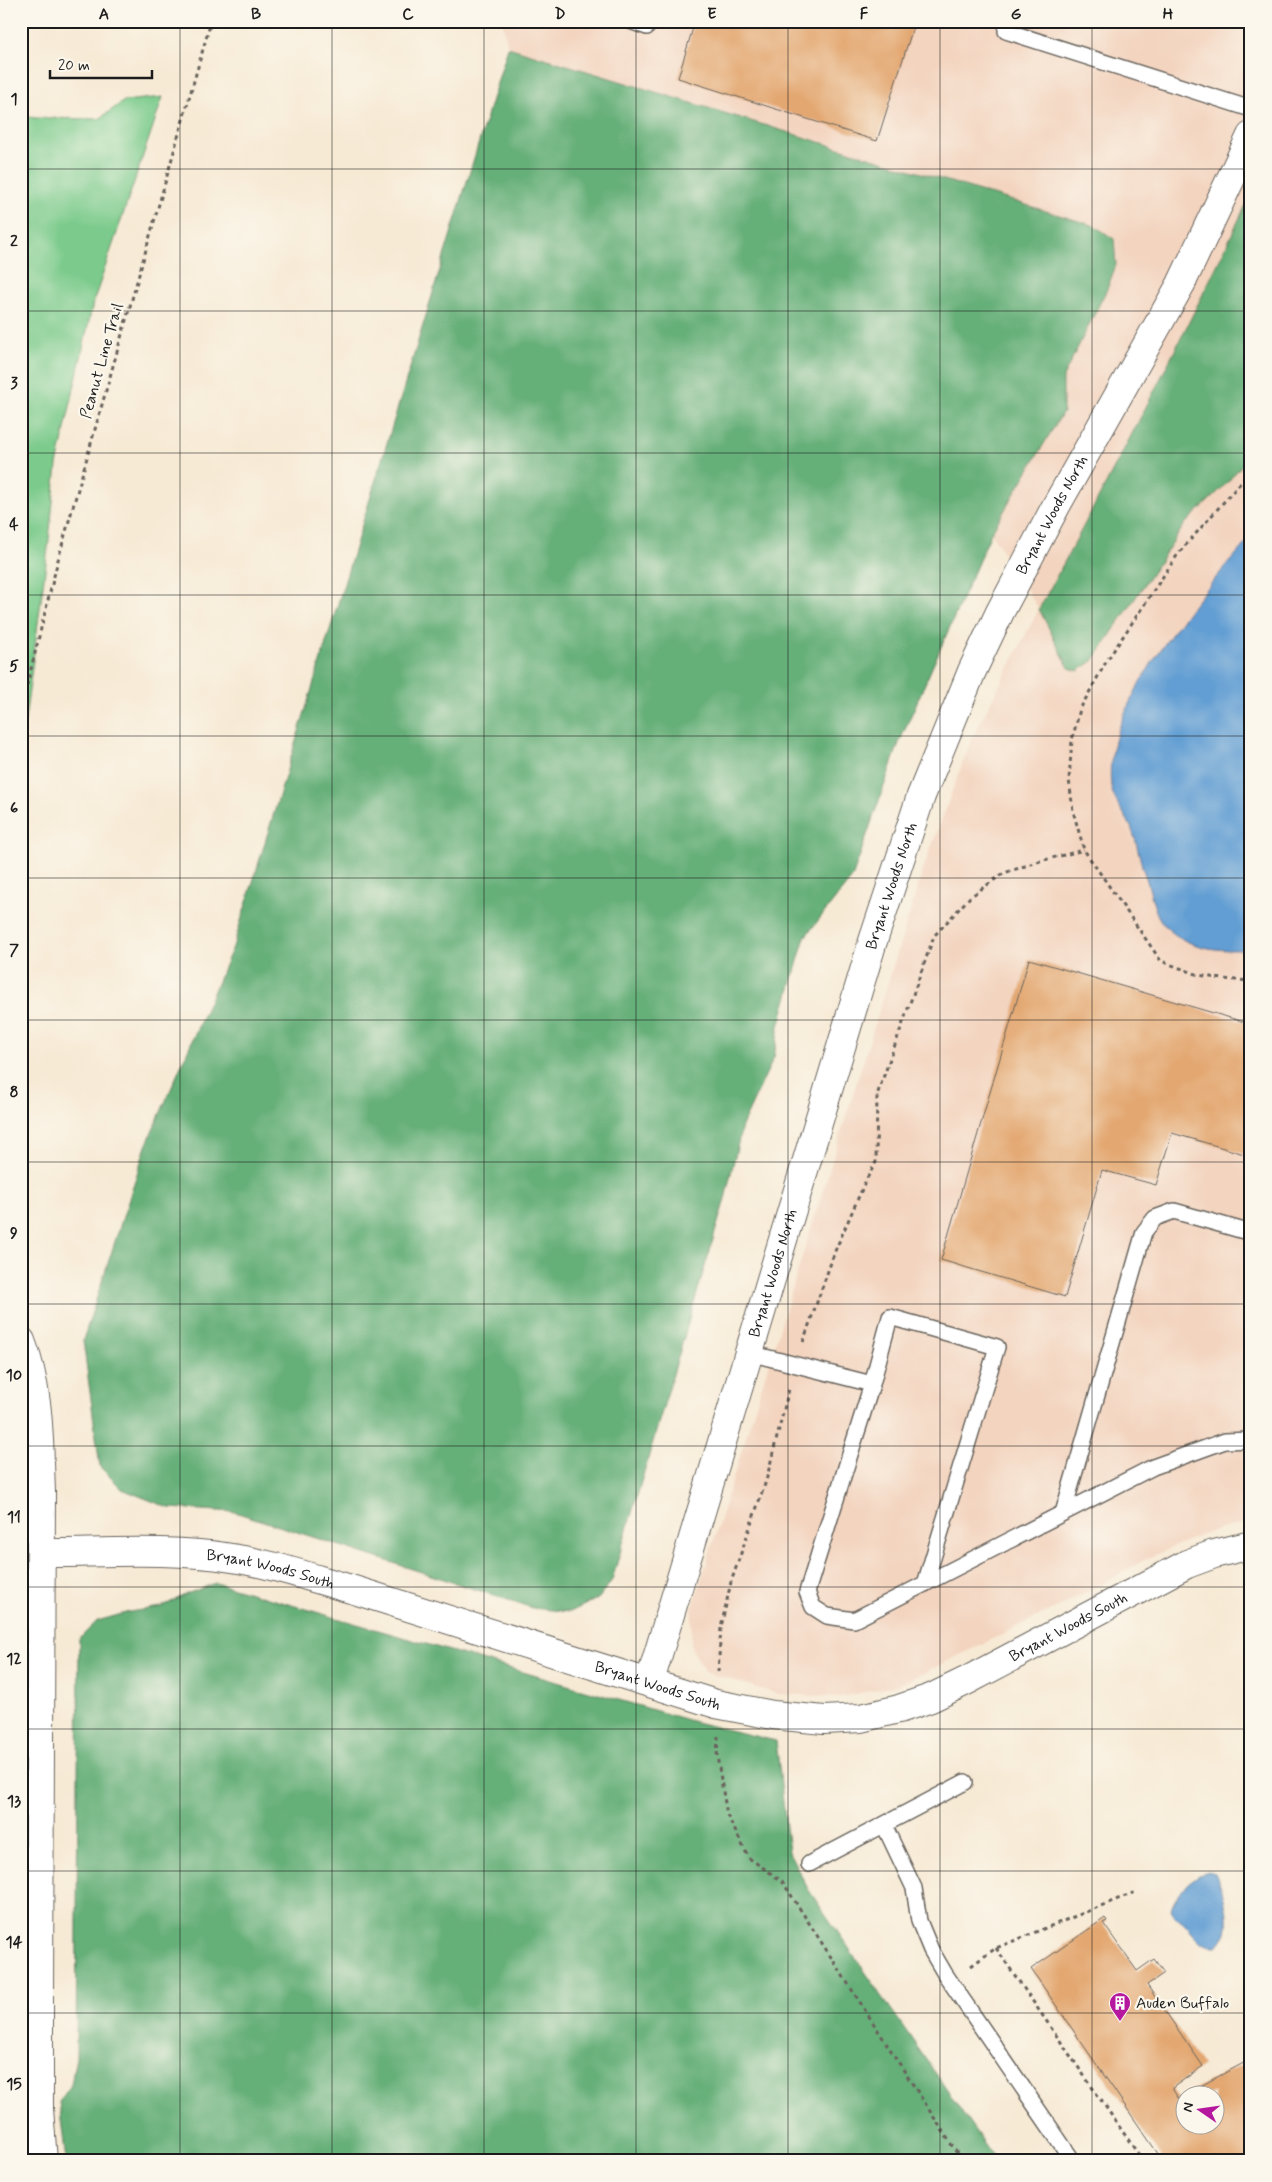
<svg xmlns="http://www.w3.org/2000/svg" width="1272" height="2182" font-family="Mynerve,sans-serif">
<style>
.built{fill:#f3d4bf}
.green{fill:#7ccb8c;stroke:#4c7454}
.forest{fill:#65af78;stroke:#40664a}
.water{fill:#629ed3;stroke:#3f5d78}
.building{fill:#e3a771;fill-rule:evenodd}
.lines{fill:none;stroke-linecap:round;stroke-linejoin:round}
.service-casing{stroke:#69645d;stroke-width:18}
.minor-casing{stroke:#69645d;stroke-width:30}
.tertiary-casing{stroke:#69645d;stroke-width:30}
.path{stroke:#69645d;stroke-width:3;stroke-dasharray:4 4;stroke-linecap:butt}
.service{stroke:#fff;stroke-width:15}
.minor{stroke:#fff;stroke-width:28}
.tertiary{stroke:#fff;stroke-width:28}
.grid{fill:none;stroke:#1c1c1c;stroke-width:1;stroke-opacity:0.55}
.labels{text-anchor:middle;dominant-baseline:central;stroke-width:4.5;stroke-linejoin:round;paint-order:stroke}
.street-label{font-size:16px;fill:#1c1c1c;stroke:#fbf7ec}
.poi-label{font-size:16px;fill:#1c1c1c;stroke:#fbf7ec;text-anchor:start}
.neatline{fill:none;stroke:#1c1c1c;stroke-width:2}
.grid-label{font-size:16px;text-anchor:middle;font-weight:bold;fill:#1c1c1c}
</style>
<rect width="100%" height="100%" fill="#fbf7ec"/>
<filter id="ink" filterUnits="userSpaceOnUse"><feTurbulence type="fractalNoise" baseFrequency=".02" numOctaves="2"/><feDisplacementMap in="SourceGraphic" scale="10" xChannelSelector="R" yChannelSelector="G"/><feConvolveMatrix kernelMatrix="1 2 1 2 8 2 1 2 1" color-interpolation-filters="sRGB"/></filter>
<filter id="wash" filterUnits="userSpaceOnUse"><feTurbulence type="fractalNoise" baseFrequency=".0096" numOctaves="4" result="noise"/><feDisplacementMap in="SourceGraphic" scale="20" xChannelSelector="R" yChannelSelector="G"/><feGaussianBlur stdDeviation="1.12" result="paint"/><feColorMatrix in="noise" values="0 0 0 0 0 0 0 0 0 0 0 0 0 0 0 0 0 1.4 0 .05"/><feComposite in="paint" operator="in"/></filter>
<g filter="url(#wash)">
<rect width="100%" height="100%" fill="#f7ead5"/>
<path class="built" d="M502,21H1251V1521L1203,1534L1146,1559L1090,1591L899,1685L841,1697L778,1694L705,1672L691,1647L692,1609L925,864L972,738L1039,609L991,533L1062,412L1063,377L1107,289L1095,226L508,47Z"/>
<path class="green" d="M163,97L93,303L57,465L48,548L21,750V116L36,118L99,119L124,101Z"/>
<path class="forest" d="M508,47L1095,226L1114,239L1116,265L1107,289L1063,377V412L991,533L899,743L852,878L805,937L779,1026L774,1057L742,1126L725,1199L612,1580L599,1598L570,1612L533,1608L235,1512L169,1508L122,1489L100,1467L83,1340L146,1146L233,947Z
M1251,194V454L1226,484L1185,524L1093,661L1078,671L1069,668L1039,609C1113,472 1185,335 1251,194Z
M216,1583L695,1722L776,1741L789,1852L808,1889L996,2161H66L59,2102L71,2085L76,2057L79,1639L97,1621L129,1612L161,1607L189,1593Z"/>
<path class="water" d="M1251,537V949C1218,952 1183,949 1161,921C1154,911 1151,893 1147,881C1140,864 1138,844 1131,827C1125,813 1113,801 1111,786C1101,705 1201,595 1251,537Z
M1208,1871L1215,1873C1223,1890 1237,1933 1217,1946C1201,1946 1197,1938 1187,1927C1180,1919 1176,1920 1171,1909C1178,1891 1190,1878 1208,1871Z"/>
<g id="blocks">
<path class="building" d="M695,21H915L877,141L678,78Z
M1029,959L1251,1024V1156L1172,1133L1156,1185L1102,1170L1065,1297L941,1260Z
M1105,1918L1107,1921L1103,1923L1137,1971L1154,1959L1164,1973L1147,1985L1203,2066L1172,2088L1178,2098L1251,2059V2158L1246,2161H1163L1031,1969ZM1184,2094H1214V2124H1184Z"/>
</g>
</g>
<g filter="url(#ink)">
<use href="#blocks" fill-opacity="0" stroke="#69645d" stroke-width="1"/>
<g class="lines">
<g class="service-casing">
<path id="service" d="M630,21L647,27L649,21
M1009,21L1006,31L1251,109
M749,1353L872,1384L807,1592L813,1607L827,1616L854,1620L1153,1467L1225,1441L1251,1440
M872,1384L890,1317L997,1347L925,1584
M1063,1513L1144,1232L1155,1218L1174,1211L1251,1233
M884,1825L914,1888L919,1921L931,1950L945,1974L1073,2161
M809,1864L965,1782"/>
</g>
<g class="minor-casing">
<g id="minor">
<path id="s1" d="M41,1553C104,1553 170,1548 232,1558C273,1564 312,1578 351,1589L716,1704L773,1715L824,1720L861,1718L899,1709L931,1698L968,1680L1187,1564L1214,1554L1251,1545"/>
<path id="s2" d="M650,1681L873,941L921,796L972,671L1000,612L1056,506L1181,284L1251,136"/>
</g>
</g>
<g class="tertiary-casing">
<path id="tertiary" d="M21,1341C40,1389 39,1441 41,1492L39,1998V2109L43,2161"/>
</g>
<path class="path" d="M1251,471L1178,554L1106,662L1080,709L1072,740L1069,779L1073,811L1084,850L1161,961L1199,975L1222,979L1251,981
M21,709L59,556L211,21
M803,1342L835,1251L866,1180L876,1162L877,1095L934,936L970,897L1004,873L1040,861L1084,850
M718,1672L721,1627L731,1582L766,1481L789,1389
M718,1736L717,1756L727,1815L749,1858L782,1881L962,2161
M996,1948L1143,2161
M971,1966L996,1948L1138,1891"/>
<use href="#service" class="service"/>
<use href="#minor" class="minor"/>
<use href="#tertiary" class="tertiary"/>
</g>
</g>
<path class="grid" d="M180,21V2161M332,21V2161M484,21V2161M636,21V2161M788,21V2161M940,21V2161M1092,21V2161M21,169H1251M21,311H1251M21,453H1251M21,595H1251M21,736H1251M21,878H1251M21,1020H1251M21,1162H1251M21,1304H1251M21,1446H1251M21,1587H1251M21,1729H1251M21,1871H1251M21,2013H1251"/>
<defs>
<g id="building-pin" transform="scale(1.125)"><path d="M0 17L-7.5 6A9.5 9.5 0 1 1 7.5 6Z" fill="#b5179e" stroke="#fbf7ec"/><path d="M-4-6H4V6H1V3H-1V6H-4ZM-2.5-4.3h1.7v1.8h-1.7ZM.8-4.3h1.7v1.8H.8ZM-2.5-1h1.7V.8h-1.7ZM.8-1h1.7V.8H.8Z" fill="#fff"/></g>
</defs>
<g fill-rule="evenodd">
<use href="#building-pin" x="1120" y="2003"/>
</g>
<g class="labels">
<g class="street-label">
<text transform="translate(102 361) rotate(-74)">Peanut Line Trail</text>
<text stroke="none"><textPath href="#s2" startOffset="1236">Bryant Woods North</textPath></text>
<text stroke="none"><textPath href="#s2" startOffset="831">Bryant Woods North</textPath></text>
<text stroke="none"><textPath href="#s2" startOffset="426">Bryant Woods North</textPath></text>
<text stroke="none"><textPath href="#s1" startOffset="231">Bryant Woods South</textPath></text>
<text stroke="none"><textPath href="#s1" startOffset="1071">Bryant Woods South</textPath></text>
<text stroke="none"><textPath href="#s1" startOffset="636">Bryant Woods South</textPath></text>
</g>
<g class="poi-label">
<text x="1136" y="2003">Auden Buffalo</text>
</g>
</g>
<rect width="1272" height="2182" fill="none" stroke="#fbf7ec" stroke-width="55"/>
<g transform="translate(1200 2110) rotate(283)"><circle r="24" fill="#fbf7ec" stroke="#a29f99"/>
<path d="M0-4L9 19L0 12L-9 19Z" fill="#b5179e"/>
<text y="-8" font-size="14" font-weight="bold" text-anchor="middle" fill="#1c1c1c">N</text>
</g>
<path d="M50 70v8h102v-8" fill="none" stroke="#1c1c1c" stroke-width="2.5"/>
<text x="58" y="70" font-size="15" fill="#1c1c1c" stroke="#fbf7ec" stroke-width="4" paint-order="stroke">20 m</text>
<rect x="28" y="28" width="1216" height="2126" class="neatline"/>
<g class="grid-label">
<text x="104" y="19">A</text>
<text x="256" y="19">B</text>
<text x="408" y="19">C</text>
<text x="560" y="19">D</text>
<text x="712" y="19">E</text>
<text x="864" y="19">F</text>
<text x="1016" y="19">G</text>
<text x="1168" y="19">H</text>
<text x="14" y="104">1</text>
<text x="14" y="246">2</text>
<text x="14" y="388">3</text>
<text x="14" y="529">4</text>
<text x="14" y="671">5</text>
<text x="14" y="813">6</text>
<text x="14" y="955">7</text>
<text x="14" y="1097">8</text>
<text x="14" y="1238">9</text>
<text x="14" y="1380">10</text>
<text x="14" y="1522">11</text>
<text x="14" y="1664">12</text>
<text x="14" y="1806">13</text>
<text x="14" y="1947">14</text>
<text x="14" y="2089">15</text>
</g>
</svg>
